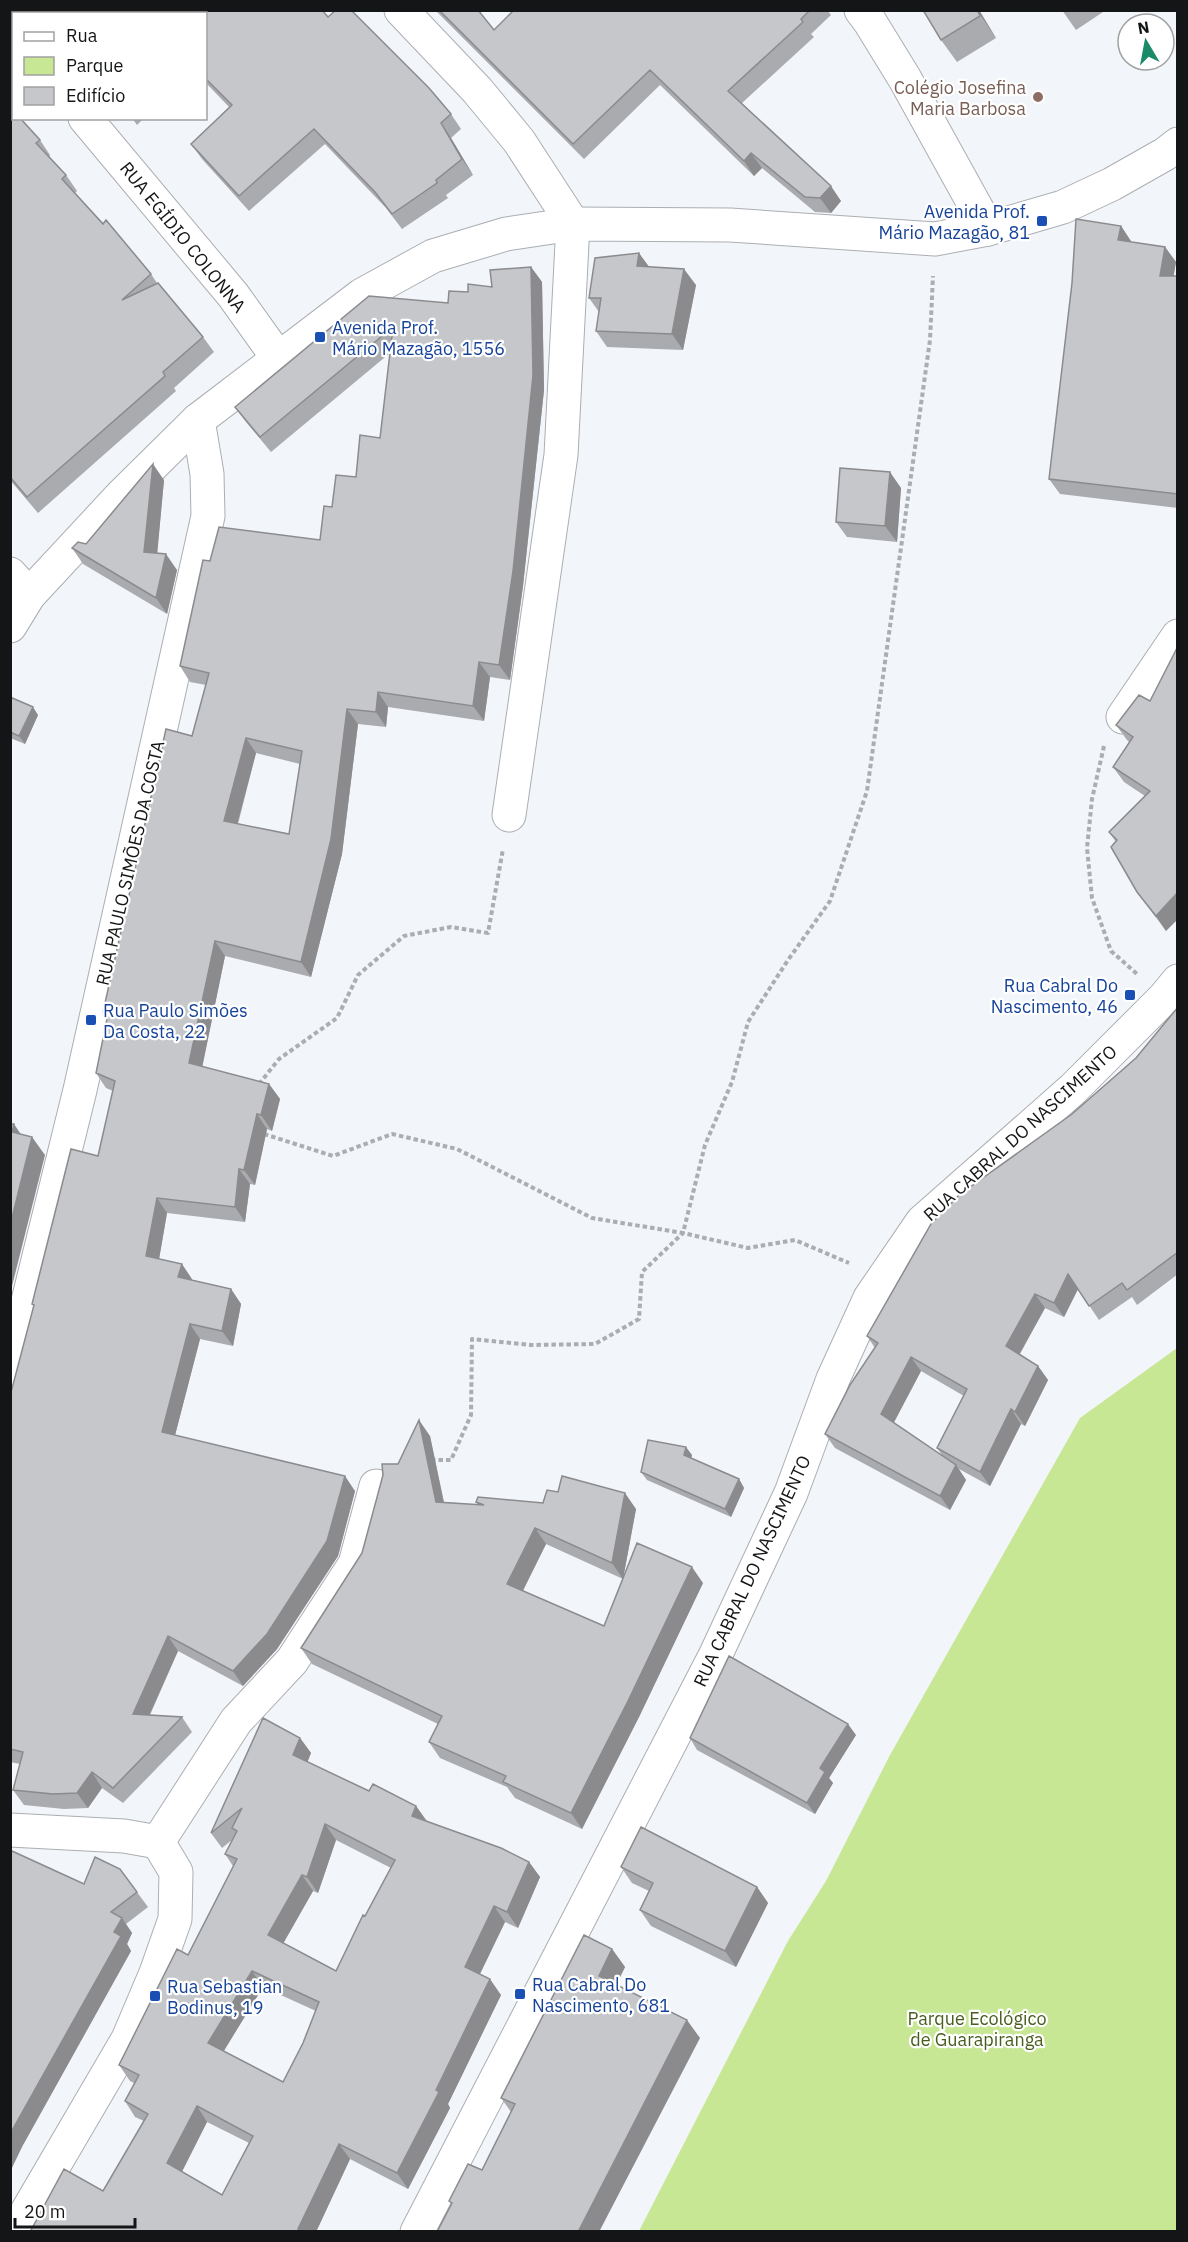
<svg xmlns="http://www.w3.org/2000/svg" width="1188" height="2242" font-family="'IBM Plex Sans',sans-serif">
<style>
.green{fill:#c8e794}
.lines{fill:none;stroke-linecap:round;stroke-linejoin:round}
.street-casing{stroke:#abaeb2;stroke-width:35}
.secondary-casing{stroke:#abaeb2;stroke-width:35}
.path{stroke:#abadb0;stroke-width:4;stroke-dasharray:4.5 3;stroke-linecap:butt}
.street{stroke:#fff;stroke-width:33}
.secondary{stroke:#fff;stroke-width:33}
.wall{fill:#aaabaf;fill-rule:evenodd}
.shaded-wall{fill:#8b8b8e}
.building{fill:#c6c7cb;stroke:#8b8b8e;stroke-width:1.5;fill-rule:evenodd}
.education-dot{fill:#8d6e63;stroke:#fff;stroke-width:2}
.transit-dot{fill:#1a4fb4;stroke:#fff;stroke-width:2}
.labels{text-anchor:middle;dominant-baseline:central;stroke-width:4.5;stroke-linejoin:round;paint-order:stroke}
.education-label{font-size:18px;fill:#785e54;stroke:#fff;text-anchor:end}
.transit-label{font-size:18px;fill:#164399;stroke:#fff;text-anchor:start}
.street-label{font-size:18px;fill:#141516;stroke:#fff}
.park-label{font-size:18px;fill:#495e1e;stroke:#fff}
</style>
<rect width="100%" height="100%" fill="#f2f5f9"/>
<path class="green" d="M1177,1348V2231H639L788,1941L826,1881L890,1755L1080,1418Z"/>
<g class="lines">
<g class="street-casing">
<path id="street" d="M401,10L477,90L519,141L573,224L561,455L509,815
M861,10L870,22L905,79L988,229
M10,30L14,33
M85,118L233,295L278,358
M10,574L29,595
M1123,717L1178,636
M10,1374L80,1090L208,516L207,474L198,420
M10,1830L124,1836L158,1842
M158,1842L236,1721L292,1661L355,1564L376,1486
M15,2232L128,2039L156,1973L175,1919L176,1872L158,1842
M417,2232L716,1654L791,1493L833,1379L870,1298L922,1222L1073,1089L1164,998L1178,981"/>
</g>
<g class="secondary-casing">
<path id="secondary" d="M10,626L29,595L121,496L198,420L362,295L433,256L506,234L573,224L730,225L935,239L988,229L1063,207L1112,184L1165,154L1178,144"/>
</g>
<path class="path" d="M1104,746L1092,799L1087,848L1092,898L1111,951L1137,974
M259,1084L279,1059L337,1018L358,975L404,936L451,927L488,933L503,849
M264,1134L333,1156L392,1134L457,1149L592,1218L683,1233L705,1145L732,1082L748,1022L788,960L830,901L867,791L930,340L933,276
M431,1460H451L471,1415L472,1339L531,1345L595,1344L639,1319L642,1272L683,1233L748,1248L795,1240L849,1263"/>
<use href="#street" class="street"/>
<use href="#secondary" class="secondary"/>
</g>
<path class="wall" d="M41,10H322L328,17L451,114L461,129L451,138L473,175L446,195L448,198L402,229L386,208L325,144L249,211L202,159L191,144L229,107L206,83V14H44Z
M435,10H478L494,30L514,10H827L831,15L811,34L814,37L742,103L841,201L831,213L815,212L762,168L754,176L660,85L584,159Z
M979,10L996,38L957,62L941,40Z
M1062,10H1106L1076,30Z
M10,108L40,140L50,155L49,157L66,175L77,191L75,193L151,274L157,283L203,337L214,352L174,388L176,391L38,513L10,480Z
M132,118H144L137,125Z
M1121,226L1131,242L1165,247L1176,262L1173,276H1178V508L1060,494L1049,479Z
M531,267L542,282L544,390L523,586L510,680L490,677L484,721L388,707L386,727L358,724L342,854L311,977L225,956L202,1067L269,1084L280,1099L272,1131L267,1129L255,1185L250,1184L245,1222L167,1213L159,1259L192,1280L231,1289L241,1304L233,1346L200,1339L175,1435L355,1491L338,1556L277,1649L243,1686L178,1651L150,1715L182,1717L192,1732L123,1803L102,1788L88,1808L64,1809L24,1805L13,1790L20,1764L10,1762V1396L34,1306L32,1304L98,1156L113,1091L106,1088L96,1073L107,1019L103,1012L192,736L206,685L190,682L180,666L210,561L320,540L332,507L356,477L380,438L390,353L271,452L246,422L235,407L369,296L448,303L468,292L492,287ZM256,753L300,764L289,834L238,824Z
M649,267L696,285L683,350L607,347L596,331L599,312L589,298Z
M164,480L157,553L177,570L167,614L83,564L72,548L86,544Z
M901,488L897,542L847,537L836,522Z
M10,697L38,715L25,744L10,738Z
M1150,701L1166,931L1137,892L1116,842L1109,832L1145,796L1124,782L1113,767L1129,742L1127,740L1116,725Z
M1178,1007V1274L1137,1305L1132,1297L1099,1320L1078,1289L1064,1317L1045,1308L1020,1354L1038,1366L1048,1380L1025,1426L1021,1424L990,1486L959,1469L966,1480L950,1510L835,1448L825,1434L875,1348L867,1336L1072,1114L1136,1058ZM921,1371L964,1396L937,1448L942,1455L894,1422Z
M430,1436L444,1502L478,1505L476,1502L543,1503L636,1509L623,1579L546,1544L523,1591L604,1626L703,1583L639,1717L582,1829L515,1798L507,1787L440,1758L429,1742L438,1724L312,1664L301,1648L362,1553L398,1464Z
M692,1455L691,1458L739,1479L744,1488L731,1517L647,1480L641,1472Z
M856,1735L829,1778L833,1783L815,1814L697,1750L690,1738Z
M300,1738L311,1753L307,1762L369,1791L416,1806L427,1821L529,1862L540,1877L518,1928L505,1922L480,1974L501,1995L448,2104L450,2108L408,2189L350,2159L316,2232L103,2191L144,2121L135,2117L125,2101L134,2083L130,2081L119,2065L188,1955L233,1866L225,1854L232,1840L222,1848L211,1833ZM336,1840L391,1868L336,1971L283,1943L313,1891L318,1893ZM263,1987L316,2011L303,2043L283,2082L223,2051ZM207,2122L249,2143L222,2195L182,2172Z
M621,1867L757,1887L768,1903L736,1967L651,1926L640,1910L649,1891L632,1883Z
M120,1869L148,1907L126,1924L132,1933L127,1944L131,1951L23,2145L84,1884Z
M612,1949L625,1967L616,1984L700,2038L452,2204L449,2201L482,2170L511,2112L501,2098Z"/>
<path class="shaded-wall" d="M977,10H979L996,38Z
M441,123L451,138L473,175L462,159Z
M751,153L762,168L754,176L744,161Z
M831,186L841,201L831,213L820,198Z
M1121,226L1131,241L1129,255L1118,240Z
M1165,247L1176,262L1171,292L1160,276Z
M639,253L650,268L637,266Z
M531,267L542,282L544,390L523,586L510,680L499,665Z
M684,269L696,285L683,350L672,334Z
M153,464L164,480L156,567L144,552Z
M890,472L901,488L897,542L885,526Z
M166,554L177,570L167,614L156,598Z
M479,662L490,677L484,721L473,706Z
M378,692L388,707L386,727L376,712Z
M33,707L38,715L25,744L19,736Z
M347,709L358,724L342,854L311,977L301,962Z
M246,738L256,753L234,836L224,821Z
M1178,892V919L1166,931L1156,916Z
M215,941L225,956L200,1078L189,1063Z
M269,1084L280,1099L272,1131L261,1115Z
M257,1114L267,1129L255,1185L244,1170Z
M14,1124L26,1142L12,1132Z
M32,1137L45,1155L10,1294V1226Z
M239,1169L250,1184L245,1222L235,1207Z
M157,1198L167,1213L157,1271L146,1256Z
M182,1264L192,1279L189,1292L178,1277Z
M1068,1274L1078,1289L1064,1317L1054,1303Z
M231,1289L241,1304L233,1346L222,1331Z
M1035,1294L1045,1308L1016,1360L1006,1346Z
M190,1324L200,1339L172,1447L162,1432Z
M911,1357L921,1371L891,1428L881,1414Z
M1038,1366L1048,1380L1025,1426L1015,1412Z
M1011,1409L1021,1424L990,1486L980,1472Z
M419,1420L430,1436L447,1518L436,1502Z
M686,1447L692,1455L690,1463L684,1455Z
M956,1465L966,1480L950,1510L940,1496Z
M345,1476L355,1491L338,1556L277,1649L243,1686L233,1671Z
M739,1479L744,1488L731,1517L725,1509Z
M625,1493L636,1509L623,1579L612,1563Z
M535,1528L546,1544L518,1600L507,1584Z
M692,1567L703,1583L639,1717L582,1829L571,1813Z
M168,1636L178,1651L143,1729L133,1714Z
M848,1724L856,1735L829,1778L833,1783L815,1814L807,1803L820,1768Z
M300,1738L311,1753L304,1771L293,1755Z
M92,1772L102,1788L88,1808L77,1793Z
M416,1806L427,1822L412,1816Z
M325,1824L336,1840L318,1893L307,1877Z
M529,1862L540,1877L518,1928L507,1912Z
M302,1875L313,1891L279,1951L268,1935Z
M757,1887L768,1903L736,1967L725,1951Z
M494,1906L505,1922L476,1982L465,1967Z
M122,1918L132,1933L127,1944L131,1951L23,2145L10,2172V2134Z
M612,1949L625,1967L612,1994L599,1976Z
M252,1971L263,1987L219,2059L208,2043Z
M490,1979L501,1995L448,2104L450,2108L408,2189L397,2173Z
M687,2020L700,2038L599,2232H578Z
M197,2106L207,2122L178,2179L167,2163Z
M339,2144L350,2159L316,2232H300L298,2229Z"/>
<path class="building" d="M43,10H322L328,17L336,10H351L429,88L451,114L441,123L462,159L436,180L437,183L392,214L375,192L314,129L239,196L191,144L232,105L206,79V14H46Z
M439,10H478L494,30L514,10H810L801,19L803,22L728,91L831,186L820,198L805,197L751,153L744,161L650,70L573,144Z
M923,10H977L980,16L941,40Z
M10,108L14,111V118H20L40,140L36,143L66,175L62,179L103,224L106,220L151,274L122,300L158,283L203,337L163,372L165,376L27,497L10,477Z
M1076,219L1121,226L1118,240L1165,247L1160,276H1178V494L1049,479L1072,283Z
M639,253L637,266L684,269L672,334L596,331L601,298H589L595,258Z
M531,267L533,375L513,571L499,665L479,662L473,706L378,692L376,712L347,709L331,839L301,962L215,941L189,1063L269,1084L261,1115L257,1114L244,1170L239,1169L235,1207L157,1198L146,1256L182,1264L178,1277L231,1289L222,1331L190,1324L162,1432L345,1476L327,1541L267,1634L233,1671L168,1636L133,1714L182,1717L113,1788L92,1772L77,1793L53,1794L13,1790L23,1752L10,1749V1396L34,1305L32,1304L71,1149L98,1156L115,1081L96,1073L108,1014L103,1012L166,729L192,736L209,673L180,666L203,560L210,561L219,527L320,540L324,506L332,507L336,475L356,477L360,435L380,438L393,327L260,437L235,407L369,296L448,303L449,291L468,292V284L492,287L490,270ZM246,738L302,751L289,834L224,821Z
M153,464L144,552L166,554L156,598L72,548L78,542L86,544Z
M840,468L890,472L885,526L836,522Z
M1178,646V892L1156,916L1137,892L1111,847L1117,840L1109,832L1150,791L1113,767L1133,737L1116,725L1139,695L1150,701Z
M10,697L33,707L19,736L10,732Z
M1178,1007V1252L1127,1290L1122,1283L1089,1306L1068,1274L1054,1303L1035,1294L1006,1346L1038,1366L1015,1412L1011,1409L980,1472L937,1448L967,1389L911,1357L881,1414L956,1465L940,1496L825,1434L850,1385L878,1343L867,1336L931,1224L959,1195L1072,1114L1136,1058Z
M10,1124H14L12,1132L32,1137L10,1226Z
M419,1420L436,1502L484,1505L476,1502L478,1497L543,1503L547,1490L558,1492L562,1476L625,1493L612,1563L535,1528L507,1584L604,1626L637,1543L692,1567L628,1701L571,1813L503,1782L506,1776L429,1742L442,1716L301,1648L362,1553L383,1475L382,1464H398Z
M648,1440L686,1447L684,1455L739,1479L725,1509L641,1472Z
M729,1656L848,1724L820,1768L825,1772L807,1803L690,1738Z
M263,1718L300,1738L293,1755L369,1791L373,1784L416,1806L412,1816L501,1848L529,1862L507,1912L494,1906L465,1967L490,1979L436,2090L439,2092L397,2173L339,2144L298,2229L303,2232H30L64,2169L103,2191L148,2114L125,2101L139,2075L119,2065L177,1949L188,1955L237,1859L225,1854L237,1831L232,1828L242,1808L211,1833ZM325,1824L395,1860L365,1916L363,1915L336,1971L268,1935L302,1875L307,1877ZM252,1971L319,2002L303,2043L283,2082L208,2043ZM197,2106L253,2136L222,2195L167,2163Z
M641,1827L757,1887L725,1951L640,1910L653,1883L621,1867Z
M12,1851L84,1884L95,1857L120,1869L137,1892L111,1912L122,1918L114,1932L121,1936L10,2134V1852Z
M584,1935L612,1949L599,1976L687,2020L578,2232H437L452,2203L449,2201L468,2164L482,2170L515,2104L501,2098Z"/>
<circle class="education-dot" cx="1038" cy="97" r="6"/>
<g class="transit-dot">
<rect x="1036" y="215" width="12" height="12" rx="3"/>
<rect x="314" y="331" width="12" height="12" rx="3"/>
<rect x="1124" y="989" width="12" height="12" rx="3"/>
<rect x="85" y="1014" width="12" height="12" rx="3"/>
<rect x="514" y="1988" width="12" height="12" rx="3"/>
<rect x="149" y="1990" width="12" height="12" rx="3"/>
</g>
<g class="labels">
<g class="education-label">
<text x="1026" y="87">Colégio Josefina<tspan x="1026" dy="21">Maria Barbosa</tspan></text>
</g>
<g class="transit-label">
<text x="1030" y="211" text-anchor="end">Avenida Prof.<tspan x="1030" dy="21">Mário Mazagão, 81</tspan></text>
<text x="332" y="327">Avenida Prof.<tspan x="332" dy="21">Mário Mazagão, 1556</tspan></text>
<text x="1118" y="985" text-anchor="end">Rua Cabral Do<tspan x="1118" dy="21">Nascimento, 46</tspan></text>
<text x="103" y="1010">Rua Paulo Simões<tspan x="103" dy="21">Da Costa, 22</tspan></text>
<text x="532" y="1984">Rua Cabral Do<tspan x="532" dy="21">Nascimento, 681</tspan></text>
<text x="167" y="1986">Rua Sebastian<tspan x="167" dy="21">Bodinus, 19</tspan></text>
</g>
<g class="street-label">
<text transform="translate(183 237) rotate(51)">RUA EGÍDIO COLONNA</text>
<text transform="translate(130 863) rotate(-77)">RUA PAULO SIMÕES DA COSTA</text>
<text transform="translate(1020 1133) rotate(-42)">RUA CABRAL DO NASCIMENTO</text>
<text transform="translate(752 1571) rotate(-65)">RUA CABRAL DO NASCIMENTO</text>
</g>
<g class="park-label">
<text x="977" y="2018">Parque Ecológico<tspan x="977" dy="21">de Guarapiranga</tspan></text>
</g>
</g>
<rect width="1188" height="2242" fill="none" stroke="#141516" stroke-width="24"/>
<rect x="12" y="12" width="195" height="108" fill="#ffffff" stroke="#a1a1a2" stroke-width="1.5"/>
<rect x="24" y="32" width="30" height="9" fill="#ffffff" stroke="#a1a1a2" stroke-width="1.5"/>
<text x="66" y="42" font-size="18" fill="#141516">Rua</text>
<rect x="24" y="57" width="30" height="18" fill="#c8e794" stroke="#a1a1a2" stroke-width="1.5"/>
<text x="66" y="72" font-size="18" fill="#141516">Parque</text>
<rect x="24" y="87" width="30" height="18" fill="#c6c7cb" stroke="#a1a1a2" stroke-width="1.5"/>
<text x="66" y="102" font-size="18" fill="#141516">Edifício</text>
<g transform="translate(1146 42) rotate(350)"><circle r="28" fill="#ffffff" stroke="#a1a1a2" stroke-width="1.5"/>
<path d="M0-4.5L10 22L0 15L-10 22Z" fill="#1b8a69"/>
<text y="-9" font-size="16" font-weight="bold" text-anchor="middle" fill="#141516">N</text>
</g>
<path d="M15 2218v9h120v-9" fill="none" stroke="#141516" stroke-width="3"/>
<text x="24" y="2218" font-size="18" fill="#141516" stroke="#ffffff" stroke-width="4.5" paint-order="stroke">20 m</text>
</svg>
